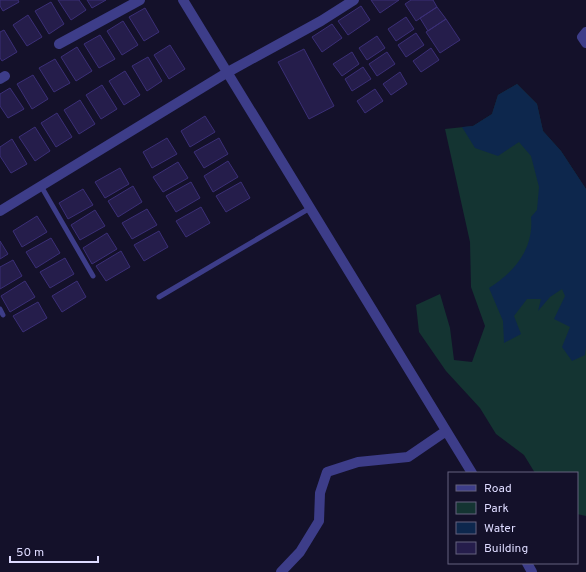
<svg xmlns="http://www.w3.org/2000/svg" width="586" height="572" font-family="Overpass,sans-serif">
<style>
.green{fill:#143432}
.water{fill:#0d274d}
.building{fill:#251d4b;stroke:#3b2f77}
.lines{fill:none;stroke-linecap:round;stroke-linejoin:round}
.service{stroke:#3d3d89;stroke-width:5}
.minor{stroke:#3d3d89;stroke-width:10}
</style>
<rect width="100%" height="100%" fill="#14112a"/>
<path class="green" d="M517,84L537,104L543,131L561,151L586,189V516L577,514V473H535L524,455L496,434L480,408L446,371L419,332L416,305L440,294L450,328L454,360L472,362L485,326L471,287L470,242L445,129L473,126L492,114L498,95Z"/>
<path class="water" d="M517,84L537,104L543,131L561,151L586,189V346L585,355L572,361L562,347L570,327L554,319L565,296L562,289L550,297L538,311L541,299H527L514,316L521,334L504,343L503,321L489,288C515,272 534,248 531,217L537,210L539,187L531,156L519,142L498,156L475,148L462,127L473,126L492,114L498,95Z"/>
<path class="building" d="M0,0H18L19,2L3,11L0,6Z
M58,0H79L86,10L71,20Z
M87,0H106L92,8Z
M371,0H399L380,13Z
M411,0H433L437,7L416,21L405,4Z
M51,2L64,24L49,34L35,11Z
M361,6L370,20L348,35L338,21Z
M437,7L446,19L428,31L420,18Z
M145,8L159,32L144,41L129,17Z
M28,15L42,37L27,46L13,25Z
M406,17L414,29L396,41L388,29Z
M446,19L460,40L440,53L426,32Z
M123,21L138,45L122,55L107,31Z
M332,24L342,38L322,52L312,37Z
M4,30L17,52L2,61L0,58V32Z
M416,33L424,45L406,57L398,45Z
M100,35L115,59L99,68L84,44Z
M377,36L385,48L367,60L359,48Z
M170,45L185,69L169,79L154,55Z
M77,47L92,71L76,81L61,57Z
M431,48L439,60L421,72L413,61Z
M304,49L334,106L309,119L278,62Z
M352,52L359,64L342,76L333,64Z
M387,52L395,64L377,76L369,64Z
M148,57L162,81L147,91L132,66Z
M55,59L70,83L54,92L39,68Z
M363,67L371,79L352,91L345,79Z
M125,71L140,95L124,105L109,81Z
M400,72L407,84L391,95L383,84Z
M33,75L48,99L32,109L17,84Z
M102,85L117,109L101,119L86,95Z
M10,88L24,109L8,118L0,106V94Z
M375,89L383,101L365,113L357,101Z
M80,100L95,124L79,134L64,110Z
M57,113L72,137L56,147L41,123Z
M205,116L215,132L190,147L181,131Z
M35,127L50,151L35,161L19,137Z
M167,138L177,154L152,168L143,152Z
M219,138L228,154L204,168L194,152Z
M12,139L27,164L11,173L0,156V147Z
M228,161L238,177L213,192L204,176Z
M178,162L188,178L163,192L153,177Z
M120,168L129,184L105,198L95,182Z
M191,182L200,198L176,212L166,196Z
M241,182L250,198L226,212L216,196Z
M133,186L142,202L118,217L108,201Z
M83,189L93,205L68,219L59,203Z
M201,207L210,223L186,237L176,221Z
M147,209L157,225L132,239L122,223Z
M95,210L105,226L80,240L71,225Z
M37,216L47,232L22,247L13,231Z
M159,231L168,247L144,261L134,245Z
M107,233L117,249L92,264L83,248Z
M51,238L60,253L36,268L26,252Z
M0,241L8,254L0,259Z
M121,251L130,267L106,281L96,266Z
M65,258L74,274L50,288L40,272Z
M13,260L22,276L0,289V267Z
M25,281L35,297L10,312L1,296Z
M77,281L86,297L62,312L52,296Z
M38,302L47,318L23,332L13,316Z"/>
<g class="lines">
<path class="service" d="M41,186L93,276
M159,297L310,208
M0,309L3,315"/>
<path class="minor" d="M183,0L472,473
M586,32L582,37L586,43
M59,44L140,0
M0,79L5,76
M0,211L228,72L321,21L354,0
M527,563L532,572
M281,572L300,552L319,521L320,493L327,472L358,462L408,457L446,431"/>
</g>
<rect x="448" y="472" width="130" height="92" fill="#14112a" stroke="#65627f"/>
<rect x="456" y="485" width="20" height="6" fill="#3d3d89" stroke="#65627f"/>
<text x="484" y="492" font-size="12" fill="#dedbff">Road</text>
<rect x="456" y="502" width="20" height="12" fill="#143432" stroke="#65627f"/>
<text x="484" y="512" font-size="12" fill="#dedbff">Park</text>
<rect x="456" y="522" width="20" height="12" fill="#0d274d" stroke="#65627f"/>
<text x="484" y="532" font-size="12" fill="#dedbff">Water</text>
<rect x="456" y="542" width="20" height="12" fill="#251d4b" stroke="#65627f"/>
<text x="484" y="552" font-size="12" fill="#dedbff">Building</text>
<path d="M10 556v6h88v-6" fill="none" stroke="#dedbff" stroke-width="2"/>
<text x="16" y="556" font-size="12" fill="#dedbff" stroke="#14112a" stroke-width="3" paint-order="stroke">50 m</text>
</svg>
